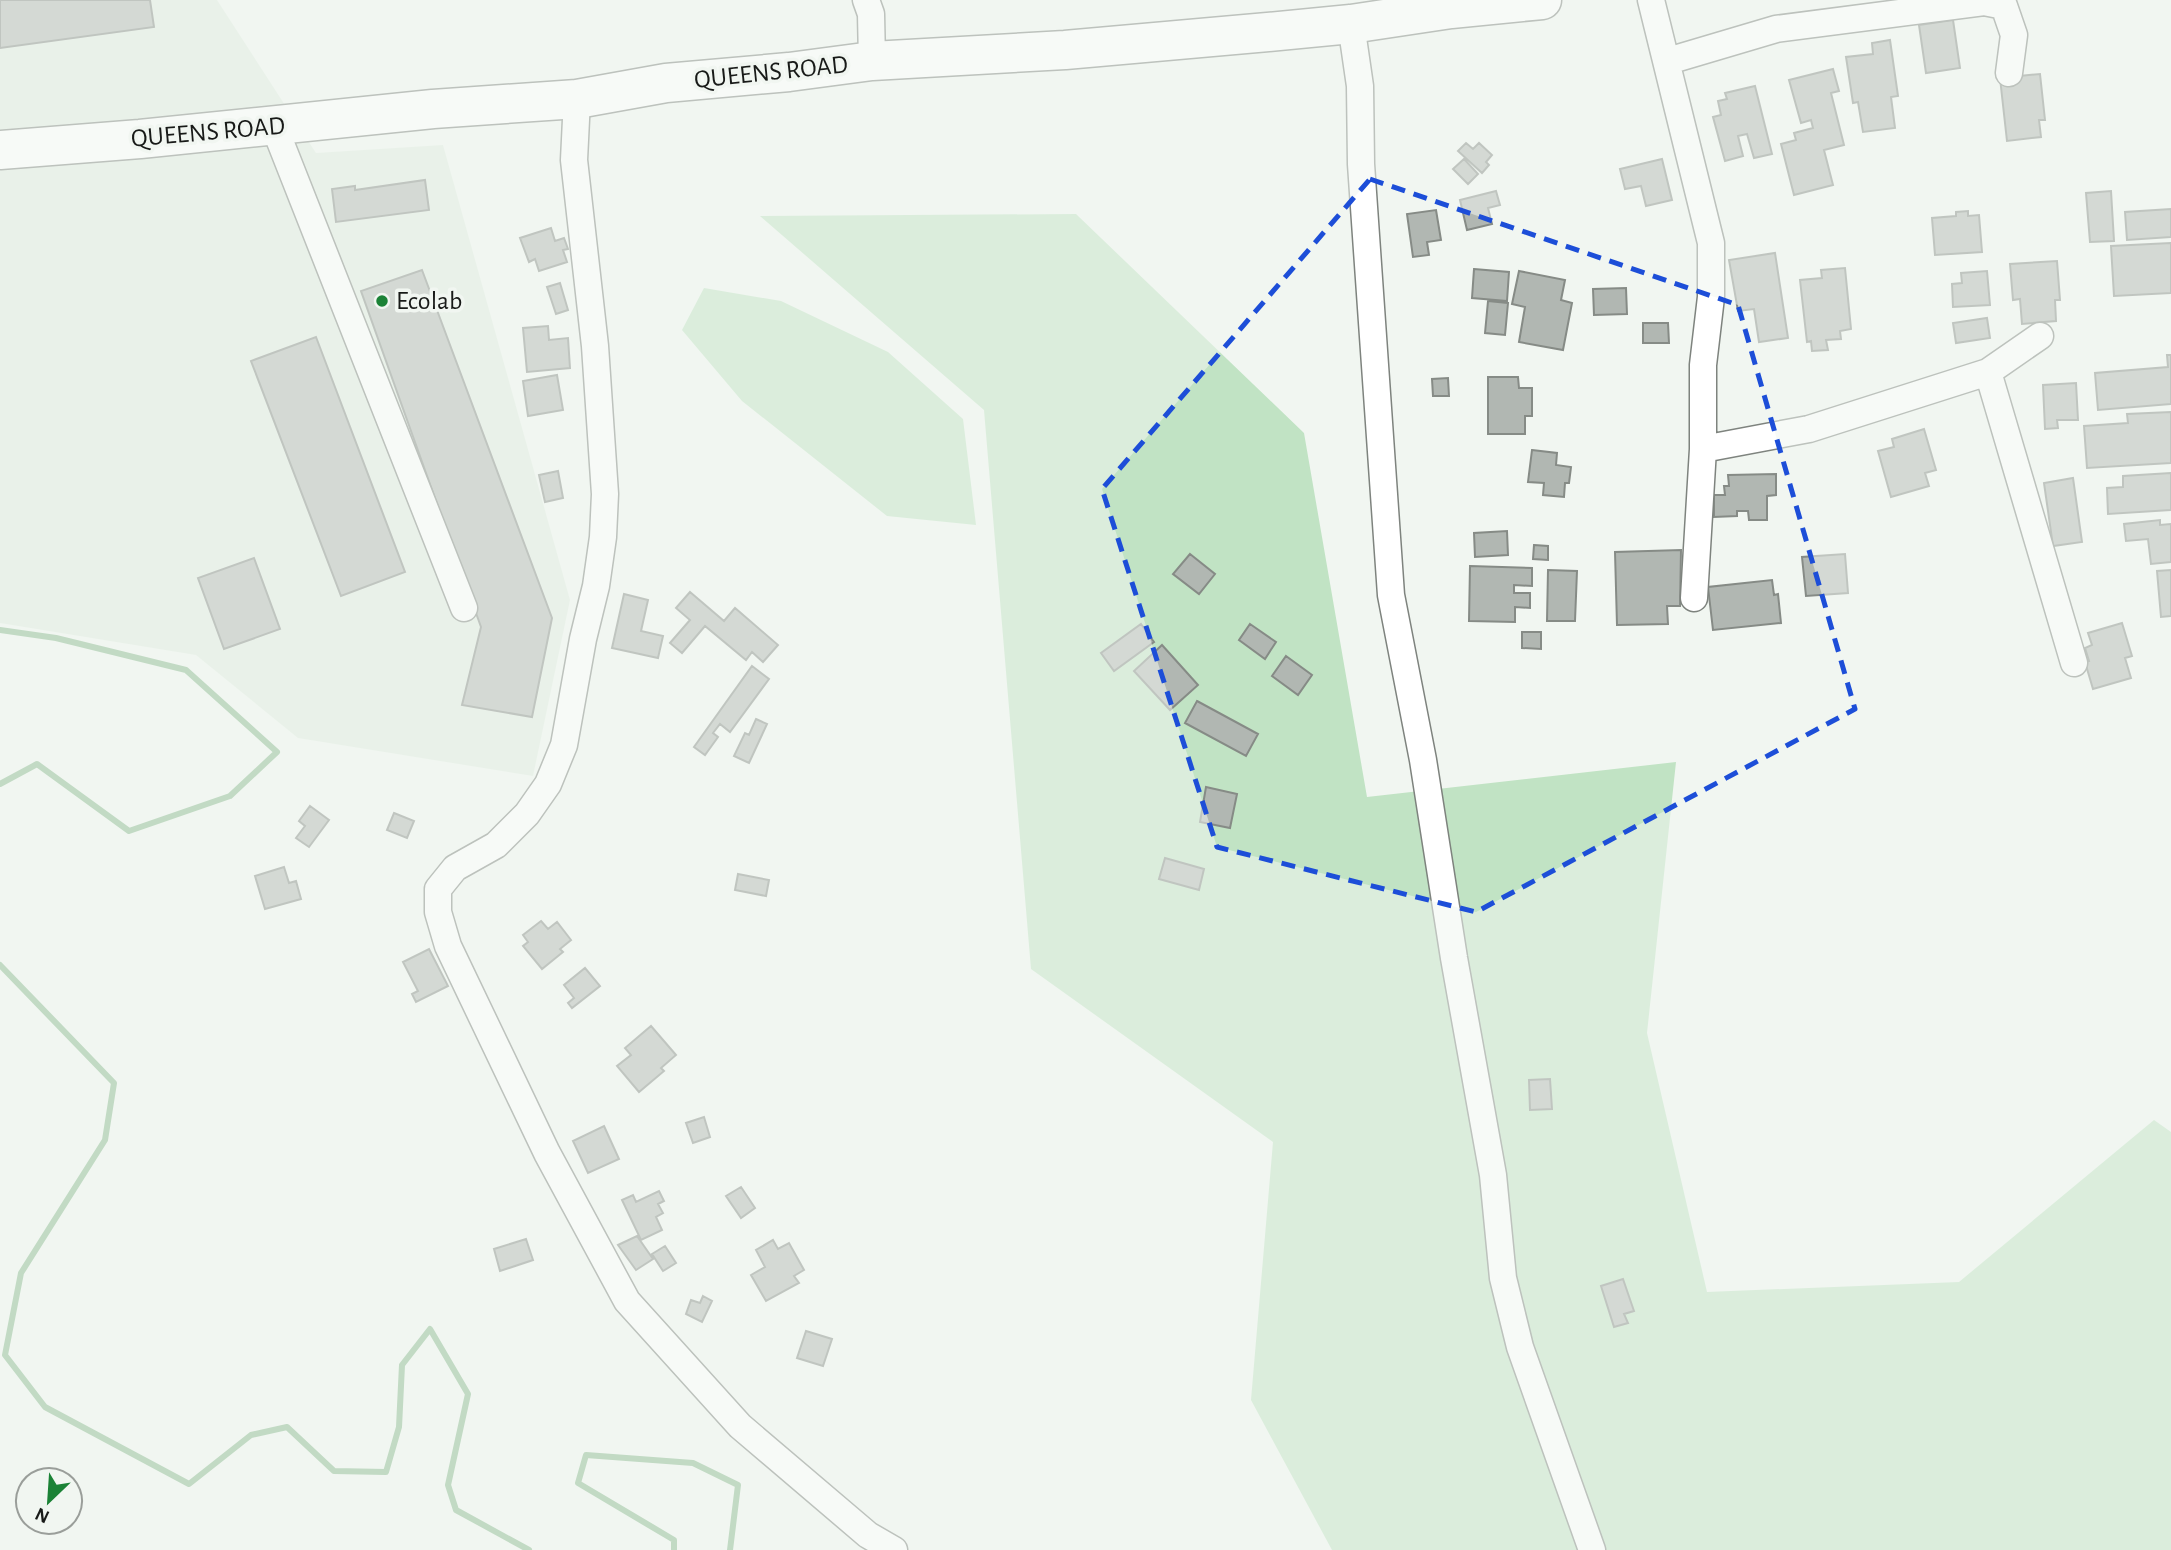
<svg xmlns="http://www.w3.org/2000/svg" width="2171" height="1550" font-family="'Alegreya Sans',sans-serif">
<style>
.built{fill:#e1ece1}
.green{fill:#c1e3c4}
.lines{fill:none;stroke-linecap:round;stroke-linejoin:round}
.stream{stroke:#89b88e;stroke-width:6}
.building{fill:#b1b7b2;stroke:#868b86;stroke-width:2}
.minor-casing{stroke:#7e837e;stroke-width:29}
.highway-casing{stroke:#7e837e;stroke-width:41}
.minor{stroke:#fff;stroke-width:26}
.highway{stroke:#fff;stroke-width:38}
.marked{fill:none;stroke:#1d4ed8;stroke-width:5;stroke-dasharray:14 9;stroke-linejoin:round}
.poi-dot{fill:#1b8236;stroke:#f1f6f1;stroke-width:2.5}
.labels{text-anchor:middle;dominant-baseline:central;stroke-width:7;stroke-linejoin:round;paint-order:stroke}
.street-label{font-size:26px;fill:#181a18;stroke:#f1f6f1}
.poi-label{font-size:26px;fill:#181a18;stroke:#f1f6f1;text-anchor:start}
</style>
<rect width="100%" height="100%" fill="#f1f6f1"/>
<path class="built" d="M0,0H217L316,153L443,145L570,600L533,776L298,738L196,655L0,623Z"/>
<path class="green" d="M1076,214L1304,433L1367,797L1676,762L1647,1033L1707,1292L1959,1282L2154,1120L2171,1132V1550H1332L1251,1400L1273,1142L1031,969L984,410L760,216Z
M704,288L781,301L888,352L963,419L976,525L887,516L742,401L682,330Z"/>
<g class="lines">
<path class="stream" d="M0,630L56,638L186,670L277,752L230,796L129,831L37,764L0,784
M0,965L114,1083L105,1140L21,1273L5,1355L45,1407L189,1484L251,1435L287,1427L334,1471L386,1472L399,1427L402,1365L430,1329L468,1394L448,1485L456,1510L529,1550
M674,1550V1540L578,1483L586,1455L693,1463L738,1485L730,1550"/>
</g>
<path class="building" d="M0,0H150L154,27L0,48Z
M1953,20L1960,68L1926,73L1919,25Z
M1890,40L1898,96L1891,97L1895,128L1863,132L1858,102L1853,103L1846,57L1873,54L1872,43Z
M1833,69L1839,91L1831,93L1844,145L1824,150L1833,185L1794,195L1781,144L1796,140L1794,133L1813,128L1811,120L1801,123L1789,80Z
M2040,74L2045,120H2039L2041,137L2007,141L2000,78Z
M1755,86L1772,154L1754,158L1747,134L1738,136L1743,156L1725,161L1713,117L1721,115L1718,101L1727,99L1725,93Z
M1466,143L1473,149L1479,143L1492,155L1486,162L1489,165L1482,173L1458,151Z
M1464,159L1478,174L1468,184L1453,169Z
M1662,159L1672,200L1646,206L1641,186L1625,189L1620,169Z
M425,180L429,210L336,222L332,189L355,186V190Z
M1496,191L1500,205L1488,208L1492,224L1467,230L1460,200Z
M2111,191L2114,241L2090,242L2086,193Z
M2171,209V237L2127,240L2125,212Z
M1436,210L1441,240L1427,242L1429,255L1413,257L1407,214Z
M1968,211V216L1979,215L1982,252L1935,255L1932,218L1956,216V212Z
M551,228L555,241L564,238L568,249L563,250L567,262L539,271L535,259L529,262L520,238Z
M2171,243V293L2114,296L2111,246Z
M1775,253L1788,338L1759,342L1754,309L1738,311L1729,260Z
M2057,261L2060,300H2055L2056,321L2022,324L2020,299L2013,300L2010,264Z
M1845,268L1851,329L1840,331L1841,339L1826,340L1828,350L1812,351L1811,341L1807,342L1800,280L1822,278L1821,270Z
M1474,269L1509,272L1507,301L1472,298Z
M422,270L552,618L532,717L462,705L481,627L361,291Z
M1519,271L1565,280L1561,300L1572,303L1563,350L1519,342L1525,307L1512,304Z
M1987,271L1990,305L1953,307L1952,284L1962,283L1961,273Z
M560,283L568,310L556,314L547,287Z
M1626,288L1627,314L1594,315L1593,289Z
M1488,301L1508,303L1505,335L1485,333Z
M1987,318L1990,338L1956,343L1953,323Z
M1643,323H1668L1669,343H1643Z
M548,326L549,340L568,338L570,368L527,372L523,328Z
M316,337L405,572L341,596L251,361Z
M2167,355H2171V404L2098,410L2095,373L2168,367Z
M557,375L563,410L528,416L523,381Z
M1488,377H1518L1519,388H1532V416H1525V434H1488Z
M1448,378L1449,396H1433L1432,379Z
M2076,383L2078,420H2057L2058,428L2045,429L2043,385Z
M2171,412V463L2087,468L2084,426L2128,423L2127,414Z
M1924,429L1936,470L1925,473L1929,486L1891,497L1878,451L1894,447L1892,439Z
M1532,450L1557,453L1556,465L1571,467L1569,483H1565L1564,497L1543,495L1544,483L1528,482Z
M558,471L563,498L545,502L539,475Z
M2171,473V510L2108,514L2107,488L2123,487V476Z
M1776,474V495L1767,496V520H1749L1748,511H1737V516L1714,517V495H1725L1724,486H1729L1728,475Z
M2073,478L2082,542L2053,546L2044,483Z
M2160,520V525L2171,524V562L2151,564L2148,539L2126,541L2124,524Z
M1507,531L1508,555L1475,557L1474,533Z
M1534,545L1548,546V560L1533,559Z
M1681,550L1680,606H1667L1668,624L1617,625L1615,552Z
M1190,554L1215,574L1199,594L1173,574Z
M1845,554L1848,593L1806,596L1802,557Z
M254,558L280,629L224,649L198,578Z
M1470,566L1532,568V586L1514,585V593H1530V608L1515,607V622L1469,621Z
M1548,570L1577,571L1575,621H1547Z
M2171,570V616L2161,617L2157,571Z
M1772,580L1774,595L1778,594L1781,623L1713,630L1708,587Z
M690,592L724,621L735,608L778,645L763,662L752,652L746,660L705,626L682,653L670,643L690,620L676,608Z
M624,594L648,600L641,631L663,636L658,658L612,648Z
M2122,623L2132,656L2125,658L2131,678L2093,689L2085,662L2089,661L2085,648L2092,645L2088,633Z
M1141,624L1154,642L1114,671L1101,653Z
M1250,624L1276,642L1265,659L1239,640Z
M1522,632H1541V649L1522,648Z
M1162,645L1198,685L1170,710L1134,671Z
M1286,656L1312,675L1298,695L1272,676Z
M752,666L769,679L730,732L720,724L713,733L718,737L705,755L694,747Z
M1197,701L1258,734L1246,756L1185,723Z
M756,719L767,724L749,763L734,756L745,733L749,735Z
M1206,787L1237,794L1230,828L1200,822Z
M310,806L329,820L309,847L296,838L305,826L299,821Z
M394,813L414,821L407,838L387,830Z
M1165,858L1204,869L1199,890L1159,879Z
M284,867L289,883L296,881L301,899L265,909L255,876Z
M738,874L769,880L766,896L735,890Z
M541,921L548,929L557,922L571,940L560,949L563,952L542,969L523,946L528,942L523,935Z
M429,949L448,986L416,1002L412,994L418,991L403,962Z
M585,968L600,986L572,1008L568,1003L574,998L564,985Z
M651,1026L676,1055L661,1068L664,1071L639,1092L617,1066L631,1055L625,1048Z
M1550,1079L1552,1109L1530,1110L1529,1080Z
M704,1117L710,1137L693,1143L686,1123Z
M604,1126L619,1159L588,1173L573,1141Z
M741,1187L755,1208L741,1218L726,1196Z
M659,1191L664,1201L658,1204L663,1213L656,1217L662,1230L641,1240L622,1200L633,1195L636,1202Z
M637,1236L653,1259L636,1270L618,1245Z
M526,1239L533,1260L500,1271L494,1249Z
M773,1240L778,1249L789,1243L804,1270L794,1276L799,1283L766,1301L751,1275L765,1267L756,1250Z
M665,1246L676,1263L663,1271L652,1254Z
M1623,1279L1634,1311L1624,1314L1628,1323L1614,1327L1601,1286Z
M703,1296L712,1301L702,1322L686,1314L691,1300L700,1303Z
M806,1331L832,1339L823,1366L797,1358Z"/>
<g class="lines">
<g class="minor-casing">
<path id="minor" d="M866,0L871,14L872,61
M1651,0L1711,243V297L1703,365V449L1694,598
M1351,24L1360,86L1361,164L1391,595L1423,760L1454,958L1493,1175L1503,1278L1520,1347L1592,1550
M1668,61L1776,29L1984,2L2004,6L2014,35L2009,73
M577,99L574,160L595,346L605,494L603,537L596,586L583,639L564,745L548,784L527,814L496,845L455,868L438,889V912L448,946L547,1153L627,1301L740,1426L868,1535L894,1550
M274,126L464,608
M1988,372L2074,663
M1703,449L1809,429L1988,372L2040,336"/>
</g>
<g class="highway-casing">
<path id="highway" d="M0,150L140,139L433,109L577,99L666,83L789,72L872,61L1065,50L1268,32L1351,24L1451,9L1542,0"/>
</g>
<use href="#minor" class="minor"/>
<use href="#highway" class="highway"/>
</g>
<path d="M0 0H2171V1550H0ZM1370,179L1738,305L1855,709L1476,912L1217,847L1102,489Z" fill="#f1f6f1" fill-opacity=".55" fill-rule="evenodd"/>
<path class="marked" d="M1370,179L1738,305L1855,709L1476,912L1217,847L1102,489Z"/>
<circle class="poi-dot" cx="382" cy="301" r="7"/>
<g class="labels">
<g class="street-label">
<text transform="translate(771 72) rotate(-6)">QUEENS ROAD</text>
<text transform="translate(208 132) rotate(-5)">QUEENS ROAD</text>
</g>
<g class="poi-label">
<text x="396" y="301">Ecolab</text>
</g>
</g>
<g transform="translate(49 1501) rotate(205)"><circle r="33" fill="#f1f6f1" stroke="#9a9e9a" stroke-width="2"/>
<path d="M0-5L12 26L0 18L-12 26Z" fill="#1b8236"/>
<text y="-10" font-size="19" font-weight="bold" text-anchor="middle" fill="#181a18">N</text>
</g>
</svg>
